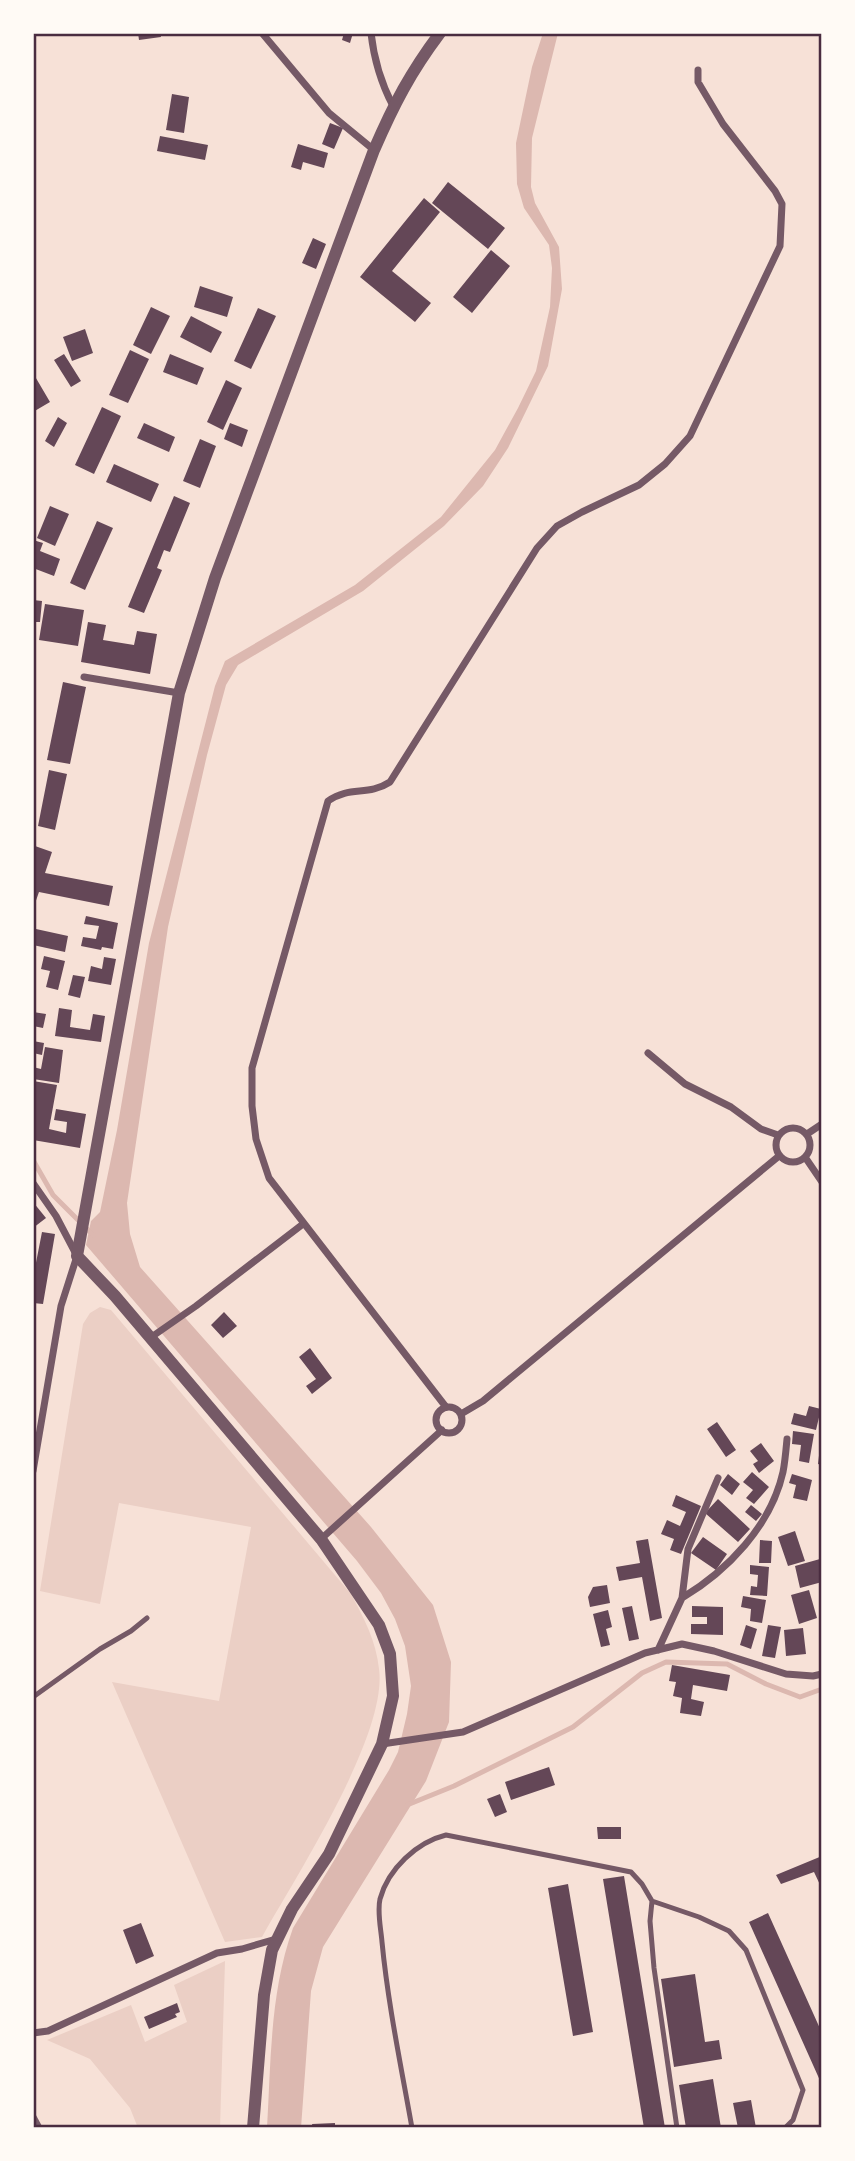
<svg xmlns="http://www.w3.org/2000/svg" width="855" height="2161" font-family="'Golos Text',sans-serif">
<style>
.green{fill:#ebcfc5}
.water{fill:#dcb8b0}
.lines{fill:none;stroke-linecap:round;stroke-linejoin:round}
.stream{stroke:#dcb8b0;stroke-width:5}
.building{fill:#644757}
.service{stroke:#755966;stroke-width:5}
.minor{stroke:#755966;stroke-width:7}
.tertiary{stroke:#755966;stroke-width:12}
.neatline{fill:none;stroke:#4a2c40;stroke-width:2.5}
</style>
<rect width="100%" height="100%" fill="#f7e1d7"/>
<path class="green" d="M100,1307L111,1310L351,1594C364,1618 376,1641 379,1669C388,1735 296,1876 262,1937L225,1942L112,1682L219,1701L251,1527L119,1503L100,1604L40,1591L83,1324L90,1313Z
M225,1961L220,2128H138L130,2108L90,2059L47,2040L131,2005L145,2042L187,2022L174,1985Z"/>
<path class="water" d="M543,33H558L532,138L531,187L535,203L559,247L562,289L548,366L508,448L483,486L444,526L363,591L238,665L226,685L207,755L168,927L127,1203L130,1234L140,1267L371,1527L433,1605L451,1662L449,1722L426,1781L323,1947L311,1991L301,2128H267C271,2060 270,1992 293,1928L389,1770L398,1752L407,1714L411,1686L405,1646L395,1619L381,1593L357,1561L86,1245L91,1221L100,1212L117,1130L149,943L215,686L225,661L355,585L441,517L495,450L518,408L536,371L550,307L552,268L549,245L524,208L517,184L516,143L532,67Z"/>
<g class="lines">
<path class="stream" d="M33,1160L53,1195L93,1235
M407,1805L454,1786L573,1727L642,1673L666,1662L727,1664L766,1684L800,1697L822,1689"/>
</g>
<path class="building" d="M138,33H160L161,37L139,40Z
M344,33H353L350,43L342,40Z
M172,94L189,97L184,133L166,130Z
M330,123L343,128L334,149L322,144Z
M160,136L208,145L205,160L157,151Z
M298,144L328,153L324,168L303,162L301,170L291,167Z
M448,182L505,228L488,249L432,203Z
M424,198L440,212L392,271L431,303L415,322L360,277Z
M313,238L326,244L316,269L302,263Z
M491,250L510,266L472,313L453,297Z
M200,286L233,297L227,317L194,307Z
M151,307L170,316L151,354L133,345Z
M258,308L276,316L251,369L234,361Z
M191,316L222,332L211,353L180,337Z
M85,329L93,353L72,361L63,337Z
M130,350L149,359L128,403L109,395Z
M64,354L81,381L71,387L54,360Z
M170,354L204,368L197,385L163,372Z
M33,373L50,402L33,412L34,397Z
M226,380L242,388L223,430L207,422Z
M102,407L121,416L94,474L75,465Z
M58,417L67,423L54,447L45,441Z
M144,423L175,437L169,452L137,438Z
M230,423L248,430L242,447L224,439Z
M200,439L216,446L200,488L183,481Z
M114,464L159,484L151,502L106,482Z
M174,496L190,503L170,552L164,550L157,568L162,570L144,613L128,607Z
M50,506L69,514L55,546L37,538Z
M97,521L113,528L85,590L70,583Z
M33,540L43,543L40,551L60,559L54,576L33,568Z
M33,600L42,601L40,622H33Z
M45,604L84,610L78,646L39,640Z
M88,622L106,625L103,640L134,645L137,631L157,634L150,674L81,662Z
M63,682L86,687L70,764L47,760Z
M49,770L67,774L55,830L38,826Z
M35,846L52,852L45,873L113,886L109,906L39,892L33,909V853Z
M86,916L118,923L113,949L102,947L101,950L81,946L83,937L96,939L99,926L84,924Z
M36,929L68,936L65,952L33,945Z
M44,956L65,961L58,990L46,987L50,971L41,969Z
M104,957L116,959L111,985L88,981L91,966L102,969Z
M73,975L85,977L80,998L68,995Z
M59,1008L72,1010L70,1027L90,1030L93,1014L105,1016L101,1042L55,1036Z
M33,1012L46,1014L43,1028L33,1026Z
M33,1041L44,1043L42,1055L33,1053Z
M45,1047L63,1050L59,1083L33,1079V1067L41,1069Z
M33,1081L57,1085L49,1129L66,1133L67,1122L54,1120L56,1109L86,1114L80,1148L33,1140L35,1100L33,1099Z
M33,1202L46,1218L33,1228Z
M42,1232L55,1234L43,1304L33,1303V1278Z
M224,1312L237,1326L223,1338L211,1325Z
M310,1348L332,1378L312,1394L306,1386L316,1379L299,1357Z
M809,1406L821,1409L816,1430L791,1424L794,1413L806,1416Z
M717,1422L736,1450L726,1457L707,1429Z
M793,1431L814,1434L809,1463L799,1461L801,1445L792,1444Z
M761,1443L774,1461L759,1473L753,1464L758,1461L750,1451Z
M820,1447H822V1465L818,1464Z
M752,1472L769,1487L754,1504L746,1498L753,1490L743,1482Z
M728,1474L740,1484L732,1495L720,1485Z
M792,1474L812,1480L807,1501L793,1498L796,1485L789,1483Z
M676,1495L701,1506L681,1554L670,1550L674,1539L661,1534L667,1520L680,1526L686,1512L672,1506Z
M718,1499L750,1529L738,1542L705,1513Z
M751,1505L762,1514L756,1521L745,1512Z
M795,1531L805,1561L788,1566L778,1537Z
M703,1537L727,1554L716,1570L691,1553Z
M648,1539L662,1618L650,1621L642,1577L619,1581L616,1567L640,1563L636,1541Z
M760,1540L772,1541L771,1563H759Z
M820,1559L822,1582L800,1588L795,1566Z
M750,1565L769,1567L767,1596L750,1595L751,1586L757,1587L758,1575L750,1574Z
M607,1585L610,1603L590,1607L588,1597L593,1587Z
M809,1590L817,1618L799,1624L791,1595Z
M743,1596L766,1600L762,1623L750,1621L751,1609L741,1607Z
M632,1606L639,1639L629,1641L622,1608Z
M692,1606L723,1607V1635L691,1634V1624H707V1617H692Z
M608,1610L612,1627L606,1629L610,1645L601,1647L593,1614Z
M746,1625L757,1629L751,1649L740,1645Z
M768,1625L781,1627L775,1658L762,1656Z
M803,1628L806,1654L786,1656L784,1630Z
M672,1665L730,1675L727,1691L693,1685L691,1699L704,1702L701,1716L680,1713L682,1698L673,1696L676,1682L669,1681Z
M549,1767L555,1785L511,1800L505,1782Z
M500,1794L507,1812L495,1817L487,1799Z
M597,1827H621V1839H598Z
M822,1856V1889L814,1872L781,1884L776,1875Z
M624,1876L665,2128H644L603,1879Z
M568,1884L593,2032L573,2036L548,1888Z
M768,1913L822,2033V2085L749,1922Z
M141,1923L154,1956L136,1964L123,1930Z
M695,1974L705,2042L719,2040L722,2059L674,2067L661,1979Z
M177,2003L180,2012L175,2014L177,2017L149,2029L144,2017Z
M713,2079L721,2128H686L679,2085Z
M751,2100L756,2128H738L733,2103Z
M335,2123V2128H313L312,2124Z"/>
<g class="lines">
<path class="service" d="M33,1697L100,1649L131,1631L147,1618
M652,1901L699,1917L729,1931L746,1950L803,2090L793,2120L785,2128
M412,2128C401,2066 388,2004 382,1942C381,1929 377,1912 380,1899C388,1869 417,1842 446,1835L631,1872L642,1884L652,1901L650,1921L654,1968L677,2128"/>
<path class="minor" d="M262,33L329,113L374,150
M371,33C374,60 381,83 393,106
M84,677L179,693
M648,1053L685,1084L731,1107L761,1129L778,1135
M776 1145a17 17 0 1 1 34 0a17 17 0 1 1-34 0Z
M807,1134L822,1124
M805,1157L822,1182
M33,1183L56,1216L77,1256L61,1306L33,1471
M150,1338L196,1306L303,1224
M446,1407L269,1178L256,1139L252,1106V1068L328,801C351,785 367,797 390,782L537,548L557,526L582,512L639,485L665,464L690,436L780,246L782,204L775,191L723,124L698,82V70
M436 1420a13 13 0 1 1 26 0a13 13 0 1 1-26 0Z
M461,1414L483,1401L779,1156
M321,1539L442,1430
M682,1598C727,1571 771,1526 783,1472C785,1462 786,1450 787,1439
M658,1650L682,1598L688,1549L718,1478
M382,1744L463,1732L645,1653L682,1644L714,1651L786,1674L813,1676L822,1674
M33,2033L48,2031L217,1953L242,1949L276,1939
M33,2117L39,2128"/>
<path class="tertiary" d="M253,2128L264,1995L272,1950L292,1909L329,1854L382,1744L393,1696L390,1654L379,1625L321,1539L115,1296L77,1256L179,693L215,578L374,150C394,104 410,73 440,33"/>
</g>
<rect width="855" height="2161" fill="none" stroke="#fffaf5" stroke-width="70"/>
<rect x="35" y="35" width="785" height="2091" class="neatline"/>
</svg>
